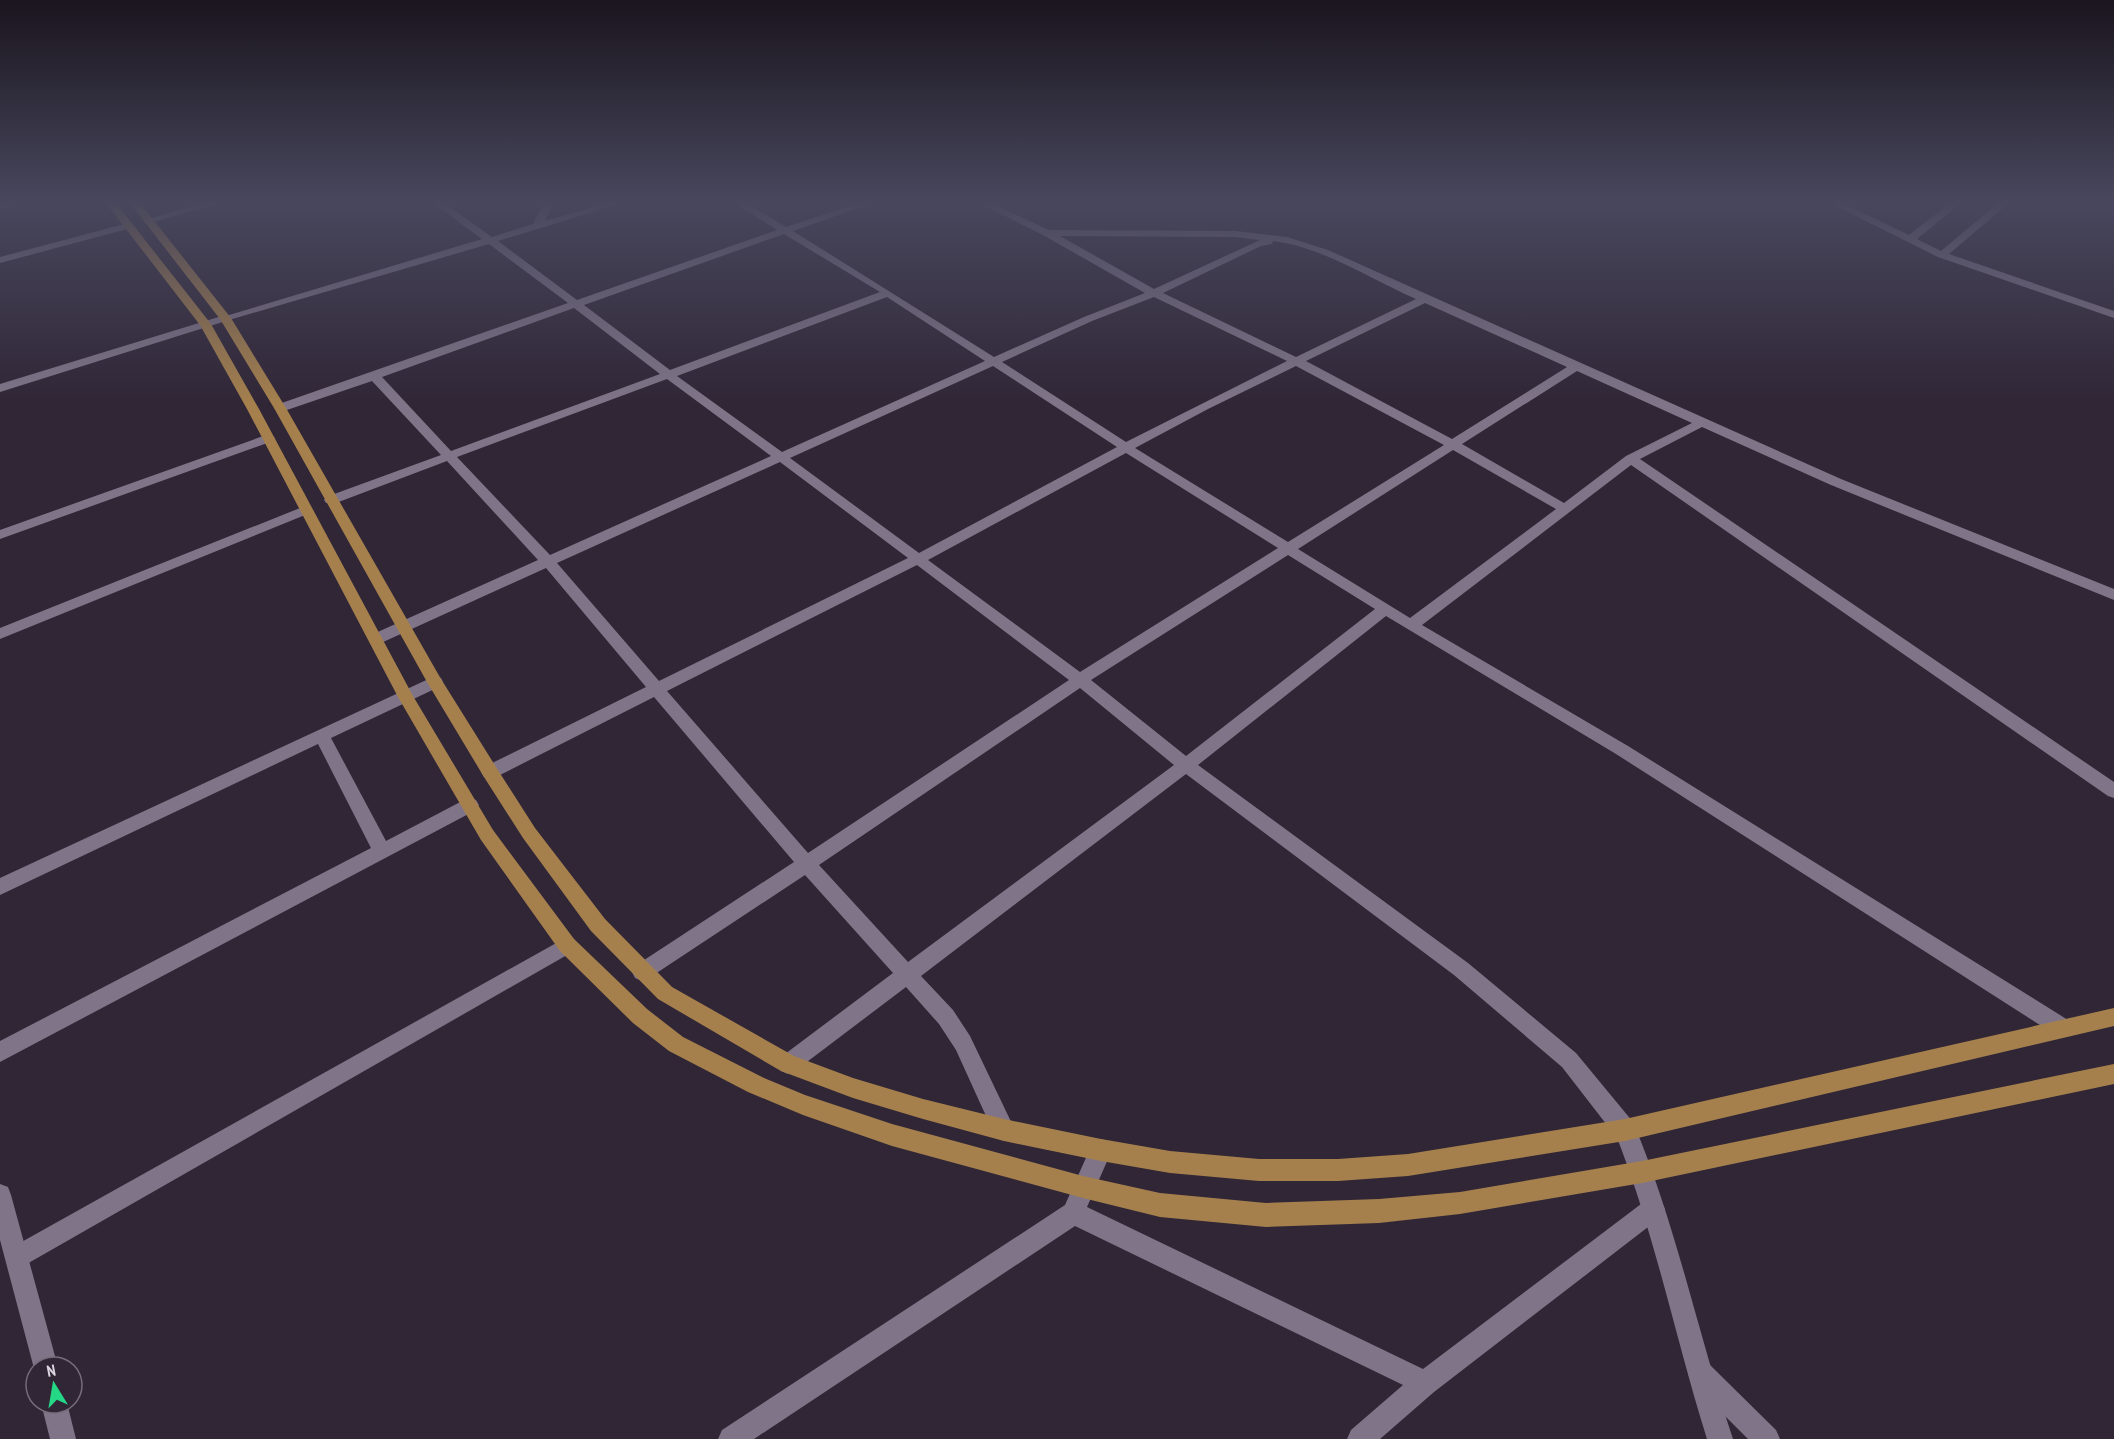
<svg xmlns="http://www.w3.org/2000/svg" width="2114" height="1439" font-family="'PT Sans Narrow',sans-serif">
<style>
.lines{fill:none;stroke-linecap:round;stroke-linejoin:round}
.minor{fill:#807588;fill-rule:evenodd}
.tertiary{fill:#807588;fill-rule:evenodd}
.primary{fill:#a5804d;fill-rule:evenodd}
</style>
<rect width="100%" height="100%" fill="#302636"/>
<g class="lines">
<path class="minor" d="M0,203H18L0,209Z
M203,203H219L150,223L145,220Z
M433,203H444L492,237L533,224L544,203H554L545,221L607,203H622L498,241L577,300L777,230L735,203H747L786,227L859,203H873L793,231L994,357L1084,317L1145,293L1043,235L979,203H991L1049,230L1235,231L1287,237L1328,250L1841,479L2114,589V600L1831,485L1702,427L1640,459L2114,782V798L2108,796L1631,465L1422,625L1628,746L2068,1020L2071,1027L2068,1034L2061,1036L2054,1034L1616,754L1386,616L1198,765L1468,963L1576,1053L1633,1122L1636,1130L1633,1138L1625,1141L1617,1138L1562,1067L1454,975L1186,774L921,976L953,1010L970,1036L1015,1130L1012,1138L1004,1141L996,1138L956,1050L939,1024L906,987L795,1071L788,1074L781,1071L777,1064L781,1057L893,973L805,875L649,978L642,981L635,978L632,972L635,966L794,862L654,697L496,777L490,779L484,777L481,772L484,767L646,687L546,568L381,643H371L368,639L371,635L538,560L447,461L336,503H326L324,500L326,497L441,455L372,381L284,411L280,412L274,408L276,405L568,303L489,244L229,320L225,321L219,318L482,239ZM784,234L880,292L670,370L584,305ZM1060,236L1235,237L1260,240L1154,289ZM1273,241C1323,247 1370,279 1416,299L1296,357L1163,293L1261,246L1272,244ZM887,297L985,361L782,452L677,376ZM1154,297L1287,361L1126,442L1002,362L1092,321ZM1425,303L1567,367L1452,439L1306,361ZM574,308L660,374L451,451L382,377ZM993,366L1117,447L919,553L790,458ZM1296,366L1444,445L1288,542L1135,448L1208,409ZM1577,371L1692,423L1626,456L1564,503L1462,444ZM667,379L771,456L550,555L457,457ZM1453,450L1556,509L1410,618L1298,549ZM1126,453L1278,548L1080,672L928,560ZM780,462L908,558L659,681L557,563ZM1288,555L1375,609L1186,756L1091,680ZM917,565L1069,680L808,853L667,691ZM1080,688L1174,765L908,962L819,865Z
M1830,203H1842L1909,235L1950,203H1961L1917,239L1941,251L1998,203H2009L1949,254L2114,311V318L1938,257Z
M128,223L133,226L131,228L0,263V257Z
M269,434L275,438L273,441L0,539V530Z
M305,506L310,507L312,510L310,513L0,639V628Z
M435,676L441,678L443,682L441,686L331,738L386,841L464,800L470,798L476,800L479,805L476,810L0,1062V1041L371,848L318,744L0,895V878Z
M567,937L574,939L577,945L574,951L25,1265L17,1269L9,1265L5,1257L9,1249Z
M1101,1139L1109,1142L1112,1150L1087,1207L1423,1369L1645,1201L1653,1197L1661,1201L1665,1209L1661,1217L1434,1392L1380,1439H1347L1351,1430L1403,1385L1075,1226L754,1439H718L722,1430L1065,1205L1093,1142Z
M1701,1361L1710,1365L1776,1430L1780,1439H1748L1692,1383L1688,1374L1692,1365Z"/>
<path class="tertiary" d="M225,315L231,318L229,320L0,392V384Z
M1625,1119L1633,1122C1676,1224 1698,1334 1733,1439H1707C1675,1337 1654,1230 1614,1130L1617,1122Z
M0,1184L8,1187L11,1195L58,1367H36V1376L0,1240Z
M41,1403H67L76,1439H50Z"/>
<path class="primary" d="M106,203H116L211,324L259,409L413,696L493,830L574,939L647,1009L683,1037L764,1078L805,1095L892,1124L1083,1176L1160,1193L1266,1203L1379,1199L1460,1192L1642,1161L2114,1064V1084L1642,1183L1460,1214L1379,1223L1266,1227L1160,1217L1083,1198L892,1146L803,1115L748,1092L669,1051L633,1023L560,951L481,840L398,697L247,409L200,325Z
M130,203H140L231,318L286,408L441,679L496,767L535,828L605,919L672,987L794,1056L853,1078L923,1099L1004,1119L1101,1139L1170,1151L1259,1159H1338L1408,1154L1625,1119L2114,1008V1026L1625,1141L1408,1176L1338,1181H1259L1170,1173L1101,1161L1004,1141L923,1119L853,1098L781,1071L658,999L591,931L523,838L484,777L427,682L274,408L220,319Z"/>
</g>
<linearGradient id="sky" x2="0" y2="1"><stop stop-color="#1a151e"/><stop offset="0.5" stop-color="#48475d"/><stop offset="1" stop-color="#48475d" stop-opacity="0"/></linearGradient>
<rect width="2114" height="404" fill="url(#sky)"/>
<g transform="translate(54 1385) rotate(349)"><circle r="28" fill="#302636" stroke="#766d7b" stroke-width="1.5"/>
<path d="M0-4.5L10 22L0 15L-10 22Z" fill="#25d886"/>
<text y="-9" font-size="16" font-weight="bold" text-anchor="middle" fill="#ded7e2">N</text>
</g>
</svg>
